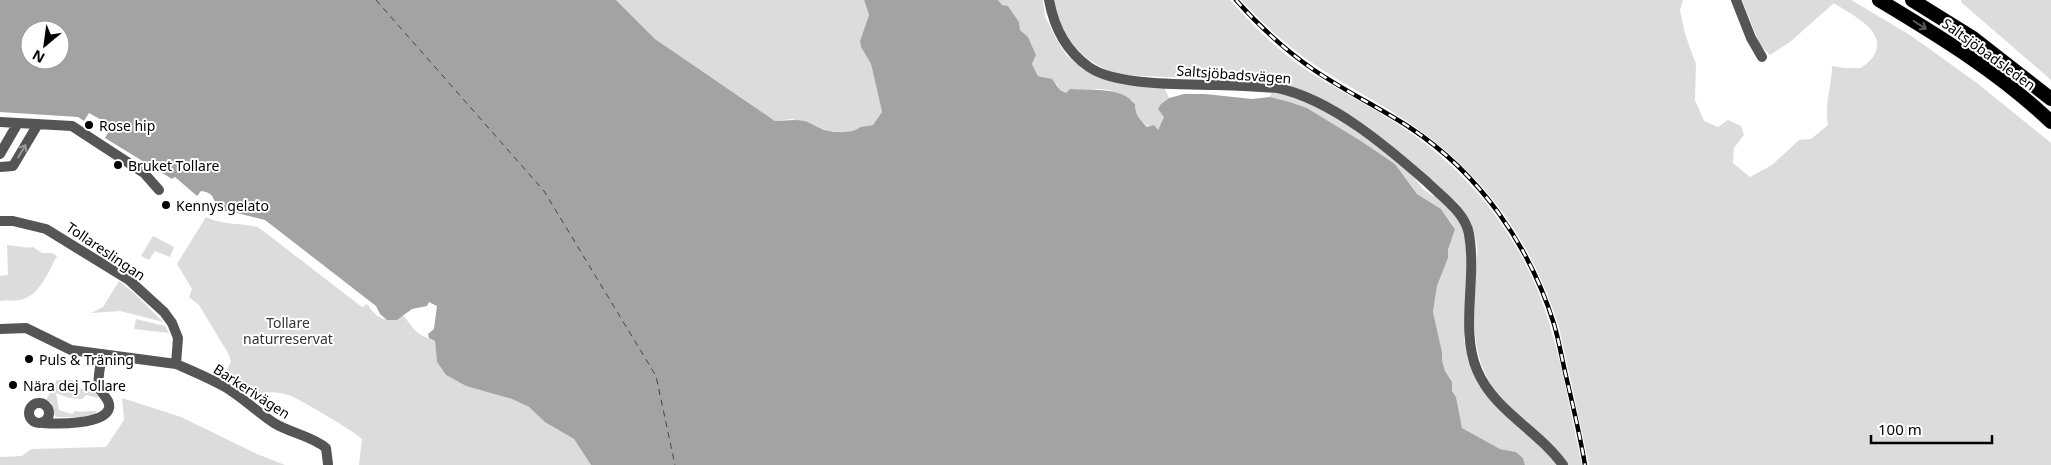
<svg xmlns="http://www.w3.org/2000/svg" width="2051" height="465" font-family="'Noto Sans',sans-serif">
<style>
.green{fill:#dcdcdc}
.water{fill:#a3a3a3;fill-rule:evenodd}
.lines{fill:none;stroke-linecap:round;stroke-linejoin:round}
.ferry{stroke:#444;stroke-width:1;stroke-dasharray:6 5;stroke-linecap:butt}
.highway-casing{stroke:#dbdbdb;stroke-width:15}
.minor{stroke:#555;stroke-width:10}
.highway{stroke:#000;stroke-width:14}
.rail-casing{stroke:#000;stroke-width:4.5}
.rail{stroke:#fff;stroke-width:2.5;stroke-dasharray:8;stroke-linecap:butt}
.oneway{stroke:#595959}
.oneway2{stroke:#999}
.poi-dot{fill:#000;stroke:#fff;stroke-width:2}
.labels{text-anchor:middle;dominant-baseline:central;stroke-width:4;stroke-linejoin:round;paint-order:stroke}
.street-label{font-size:14px;fill:#000;stroke:#fff}
.poi-label{font-size:14px;fill:#000;stroke:#fff;text-anchor:start}
.park-label{font-size:14px;fill:#333;stroke:#fff}
</style>
<rect width="100%" height="100%" fill="#fff"/>
<path class="green" d="M616,0H864L869,15L860,41L861,47L871,64L882,112L873,125L860,127L857,131L851,133L829,131L792,119L775,121L655,39Z
M998,0H1043L1045,16L1056,39L1067,56L1084,69L1163,85L1169,98L1161,104L1164,117L1158,130C1145,126 1135,119 1135,104L1132,100L1109,90L1099,89L1066,93L1060,90L1057,84L1045,77L1038,76L1032,64L1036,55L1028,37L1020,30L1019,22L1008,6L1002,5Z
M1052,0H1230C1255,28 1282,55 1314,75C1345,94 1378,110 1408,131C1477,179 1528,247 1551,329C1564,373 1572,420 1582,465H1568C1545,431 1502,411 1485,373C1470,340 1475,307 1476,273C1476,264 1478,255 1477,246C1475,234 1471,222 1464,211C1457,200 1443,191 1434,183C1388,141 1337,98 1276,82L1120,75C1078,60 1066,41 1052,0Z
M1241,0H1683L1680,10L1685,34L1696,64L1695,100L1704,121L1718,127L1728,120L1741,126L1744,135L1734,148L1733,163L1750,177L1772,165L1799,140L1811,139L1828,125C1824,101 1832,88 1832,66L1844,68H1861C1865,65 1870,61 1873,57C1890,31 1851,15 1834,3L1790,42L1770,55L1760,45L1742,0H1851L1910,35L1977,83L2051,143V465H1589L1559,327C1531,241 1489,180 1415,127C1384,105 1350,88 1318,67C1289,48 1264,25 1241,0Z
M1961,0H2051V80L1961,2Z
M1272,91L1304,99L1361,132L1406,168L1424,190L1442,201L1452,210L1465,232L1467,254L1464,339L1468,358L1475,375L1553,456L1559,465H1525L1523,458L1516,452L1500,449L1462,428L1456,397L1452,391V382L1445,371L1442,360V352L1433,312L1437,286L1448,258V250L1455,229L1453,225L1441,209L1417,194L1395,164L1361,141L1307,108L1290,102L1270,97Z
M206,217C221,225 241,223 258,227L362,307L367,304C378,319 380,320 397,319L402,315C407,319 409,323 413,328C418,335 428,338 435,341L437,362L446,375L466,386L512,399L529,407L545,421L574,439L591,465H359L362,439C357,433 301,400 291,396C280,392 264,390 253,397L223,378L231,361L228,353L199,305L189,297L192,289L177,264Z
M153,236L174,247L170,257L155,251L149,260L141,256Z
M7,245C15,245 26,249 33,247L42,253H52L57,256C48,272 40,296 20,300C14,301 6,300 0,301V276L8,275Z
M119,281L135,294L163,322L120,311L91,313L103,307Z
M136,319L165,326L169,333L134,329Z
M57,380H73L72,387L97,392L98,398L86,395L82,399L69,398L56,393L59,410L72,414L75,411C83,413 89,410 97,411L95,414L82,417H56L52,410V403L46,400Z
M122,398L181,417L257,454L285,465H0V457L22,456L31,449L106,447L124,420Z"/>
<path class="water" d="M0,0H616L655,39L775,121C785,121 794,119 804,121C810,122 816,127 822,129C831,133 854,134 860,127L873,125L882,112L871,64L861,47L860,41L869,15L864,0H998L1002,5L1008,6L1019,22L1020,30L1028,37L1036,55L1032,64L1038,76L1052,79L1060,90L1066,93L1070,89C1090,91 1121,86 1135,104C1135,116 1140,119 1147,127L1154,125L1158,130L1164,117L1158,109L1161,104L1169,98L1184,94H1205L1252,99L1270,97L1290,102L1307,108L1361,141L1395,164L1417,194L1441,209L1455,229L1448,250V258L1437,286L1433,312L1442,352V360L1445,371L1452,382V391L1456,397L1462,428L1500,449L1516,452L1523,458L1525,465H591L574,439L545,422L529,407L512,399L466,386L446,375L437,362L435,341L429,338L428,334L434,329L437,306L429,302L427,306L412,309L397,320H387L380,314L376,306L265,220L233,212L210,209L215,203C213,195 210,192 201,191L197,196L175,177L172,179L105,138L112,126L89,113L84,121L78,117L0,112ZM30,30H60V60H30Z"/>
<g class="lines">
<path class="ferry" d="M376,0L544,191L656,376L675,465"/>
<g class="highway-casing">
<path id="highway" d="M1879,0C1939,36 2000,73 2051,122
M1912,0L1973,38L2051,99"/>
</g>
<path class="minor" d="M1049,0C1054,27 1066,51 1089,67C1116,86 1183,84 1216,85C1237,85 1257,87 1278,88C1332,100 1386,146 1427,182C1442,197 1465,212 1469,234C1477,278 1460,330 1477,370C1494,411 1538,430 1563,465
M1736,0L1751,38L1762,57
M0,122L72,126L144,173L159,190
M0,154L18,123
M0,167L13,166L38,124
M0,221H13L46,229L129,280L164,312L172,323L178,338L176,364
M0,329L26,328L71,350L176,364C192,371 209,378 225,387C242,397 257,412 274,423C290,433 312,436 326,448L328,464
M29 413a10 10 0 1 1 20 0a10 10 0 1 1-20 0Z
M42,423C56,424 105,425 109,408C111,400 101,394 99,387C97,377 101,365 102,355"/>
<use href="#highway" class="highway"/>
<g class="rail-casing">
<path id="rail" d="M1236,0C1260,27 1285,50 1314,70C1345,91 1378,107 1409,127C1479,173 1529,244 1554,324C1559,341 1562,359 1566,376C1573,406 1580,435 1585,465"/>
</g>
<use href="#rail" class="rail"/>
</g>
<defs><path id="oneway-shaft" d="M-6 0H5M1.5-3L5.5 0L1.5 3" fill="none" stroke-width="1.6" stroke-linecap="round" stroke-linejoin="round" transform="scale(1.25)"/></defs>
<use class="oneway" href="#oneway-shaft" transform="translate(1920 25) rotate(32)"/>
<use class="oneway2" href="#oneway-shaft" transform="translate(22 151) rotate(-59)"/>
<g class="poi-dot">
<circle cx="89" cy="125" r="5"/>
<circle cx="118" cy="165" r="5"/>
<circle cx="166" cy="205" r="5"/>
<circle cx="29" cy="359" r="5"/>
<circle cx="13" cy="385" r="5"/>
</g>
<g class="labels">
<g class="street-label">
<text transform="translate(1989 54) rotate(36)">Saltsjöbadsleden</text>
<text transform="translate(1234 74) rotate(4)">Saltsjöbadsvägen</text>
<text transform="translate(106 251) rotate(34)">Tollareslingan</text>
<text transform="translate(252 391) rotate(33)">Barkerivägen</text>
</g>
<g class="poi-label">
<text x="99" y="125">Rose hip</text>
<text x="128" y="165">Bruket Tollare</text>
<text x="176" y="205">Kennys gelato</text>
<text x="39" y="359">Puls &amp; Träning</text>
<text x="23" y="385">Nära dej Tollare</text>
</g>
<g class="park-label">
<text x="288" y="322">Tollare<tspan x="288" dy="16">naturreservat</tspan></text>
</g>
</g>
<g transform="translate(45 45) rotate(209)"><circle r="24" fill="#ffffff" stroke="#999999"/>
<path d="M0-4L9 19L0 12L-9 19Z" fill="#000000"/>
<text y="-8" font-size="14" font-weight="bold" text-anchor="middle" fill="#000000">N</text>
</g>
<path d="M1871 435v8h121v-8" fill="none" stroke="#000000" stroke-width="2.5"/>
<text x="1878" y="435" font-size="15" fill="#000000" stroke="#ffffff" stroke-width="4" paint-order="stroke">100 m</text>
</svg>
